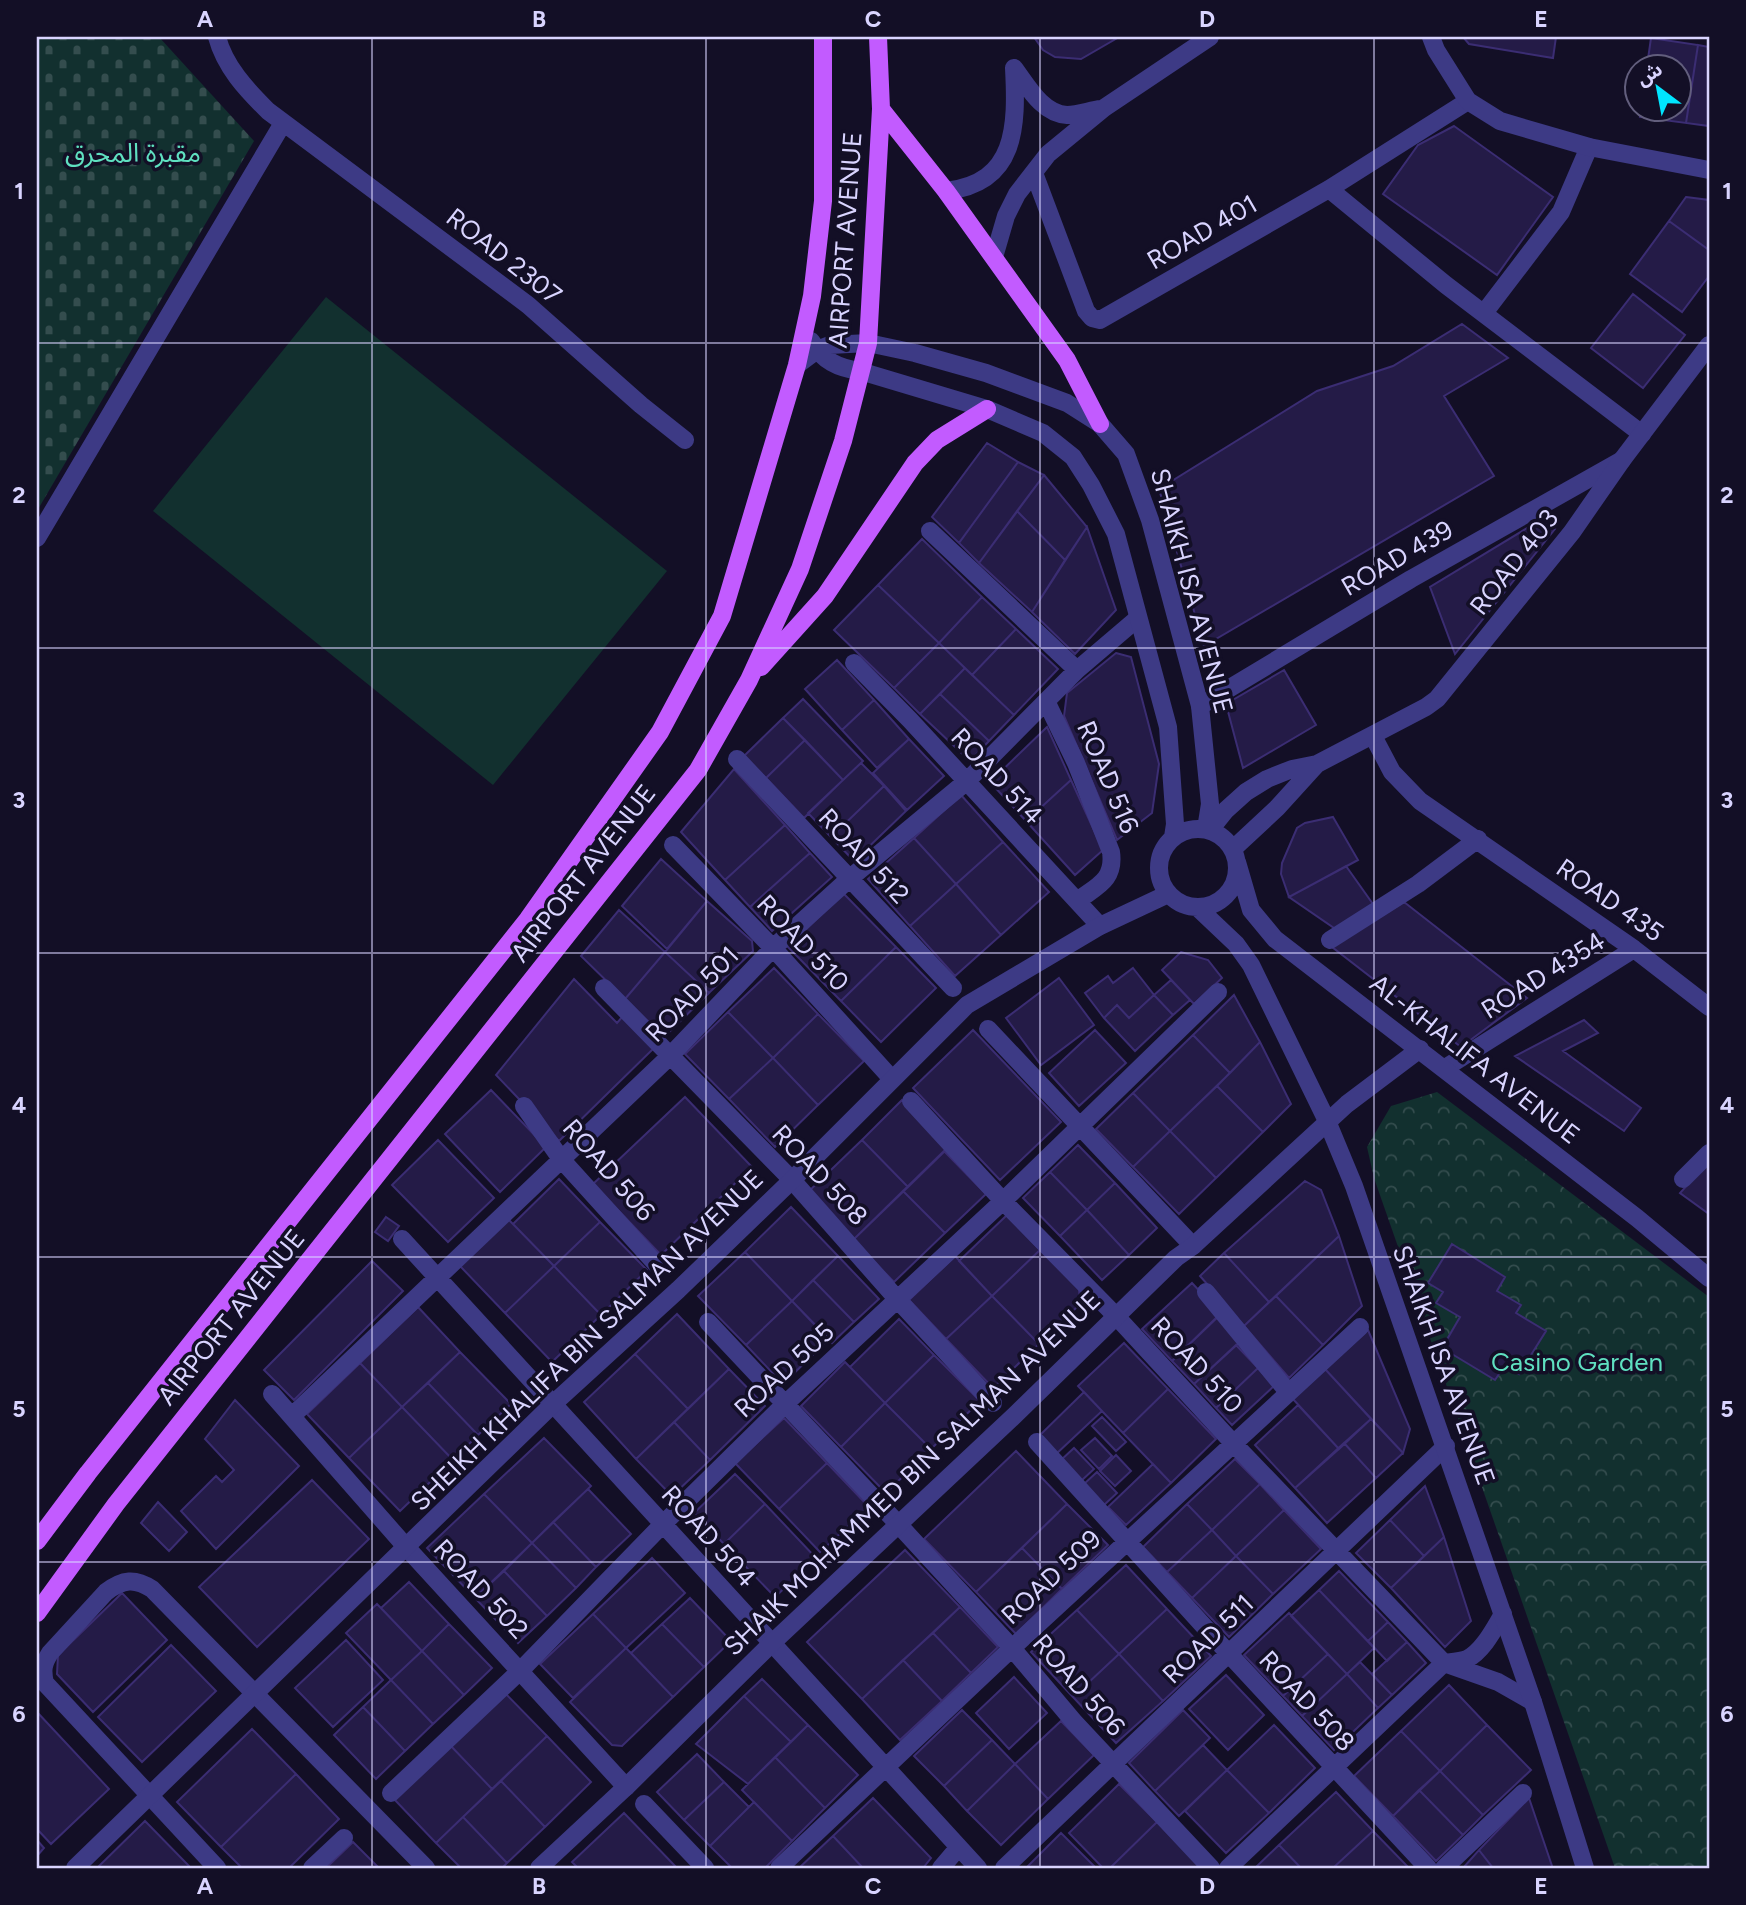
<svg xmlns="http://www.w3.org/2000/svg" width="1746" height="1905" font-family="Figtree,'Noto Sans Arabic',sans-serif">
<style>
.cemetery{fill:url(#cemetery-stones)}
.park{fill:url(#park-crowns)}
.garden{fill:#12302f}
.building{fill:#241b47;stroke:#3b2d73;stroke-width:2}
.lines{fill:none;stroke-linecap:round;stroke-linejoin:round}
.minor{stroke:#3d3a85;stroke-width:18}
.tertiary{stroke:#3d3a85;stroke-width:18}
.primary{stroke:#c25bff;stroke-width:18}
.grid{fill:none;stroke:#d9d4ff;stroke-width:2;stroke-opacity:0.55}
.labels{text-anchor:middle;dominant-baseline:central;stroke-width:7;stroke-linejoin:round;paint-order:stroke}
.park-label{font-size:26px;fill:#5fe0c0;stroke:#130f26}
.street-label{font-size:26px;fill:#d9d4ff;stroke:#130f26}
.neatline{fill:none;stroke:#d9d4ff;stroke-width:2.5}
.grid-label{font-size:23px;text-anchor:middle;font-weight:bold;fill:#d9d4ff}
</style>
<defs>
<pattern id="cemetery-stones" width="16" height="16" patternUnits="userSpaceOnUse" patternTransform="scale(1.75)"><rect width="16" height="16" fill="#12302f"/><path d="M2 7V4a2 2 0 0 1 4 0v3zM10 15v-3a2 2 0 0 1 4 0v3z" fill="#344d4e"/></pattern>
<pattern id="park-crowns" width="20" height="18" patternUnits="userSpaceOnUse" patternTransform="scale(1.75)"><rect width="20" height="18" fill="#12302f"/><path d="M2 6a3 3 0 1 1 6 0M12 15a3 3 0 1 1 6 0" fill="none" stroke="#344d4e"/></pattern>
</defs>
<rect width="100%" height="100%" fill="#130f26"/>
<path class="cemetery" d="M37,37H159L254,141L37,511Z"/>
<path class="park" d="M1437,1092L1709,1297V1868H1615L1374,1178L1367,1147L1391,1106Z"/>
<path class="garden" d="M326,297L667,571L493,785L153,511Z"/>
<path class="building" d="M1034,37H1119L1081,59L1055,57L1043,50Z
M1463,37H1556L1553,58L1469,44Z
M1651,38L1698,45L1686,123L1640,117L1641,108H1680V66H1647Z
M1698,45L1709,47V126L1686,123Z
M1454,126L1553,197L1497,275L1383,194L1418,145Z
M1686,197L1709,200V250L1669,221Z
M1669,221L1709,250V276L1682,312L1630,274Z
M1633,294L1685,335L1643,388L1591,348Z
M1462,324L1508,358L1444,396L1494,476L1204,646L1159,489L1317,391L1393,366Z
M987,443L1018,462L959,543L932,517Z
M1018,462L1044,475L979,563L959,543Z
M1044,475L1087,527L1065,560L1017,511Z
M1017,511L1065,560L1032,612L979,563Z
M1542,519L1555,529L1455,654L1430,587Z
M1087,527L1116,610L1075,654L1032,612Z
M922,539L982,597L939,643L878,585Z
M878,585L939,643L894,688L834,630Z
M982,597L1016,629L972,675L939,643Z
M1016,629L1058,669L1014,715L972,675Z
M939,643L965,668L920,714L894,688Z
M1116,653L1131,657L1159,764L1152,813L1117,840L1064,716L1067,693Z
M837,660L874,700L842,730L805,689Z
M965,668L1014,715L989,741L940,694Z
M1284,670L1316,725L1243,768L1226,704Z
M940,694L989,741L970,761L920,714Z
M803,699L863,761L843,780L783,718Z
M874,700L909,739L877,768L842,730Z
M783,718L805,740L766,778L744,756Z
M1047,727L1071,780L1026,821L990,782Z
M909,739L944,776L907,810L873,773Z
M805,740L843,780L804,818L766,778Z
M861,763L884,786L831,837L808,813Z
M734,769L785,825L725,880L681,832Z
M1071,780L1103,850L1075,875L1026,821Z
M884,786L906,811L854,861L831,837Z
M961,795L1003,842L956,884L914,838Z
M1333,817L1358,860L1289,897L1281,874L1282,863L1297,828L1305,823Z
M785,825L810,853L750,907L725,880Z
M914,838L956,884L910,926L868,879Z
M1003,842L1049,892L1001,935L956,884Z
M810,853L832,877L772,931L750,907Z
M661,859L707,901L667,949L622,906Z
M1346,866L1375,907L1337,930L1289,897Z
M956,884L1001,935L955,976L910,926Z
M843,893L896,947L841,1001L788,947Z
M707,901L752,941L753,951L709,993L665,952Z
M1404,902L1527,998L1461,1047L1332,947Z
M619,910L665,952L625,999L581,956Z
M896,947L936,988L881,1042L841,1001Z
M665,952L709,993L664,1037L625,999Z
M1181,952L1208,960L1222,978L1194,1004L1162,970Z
M774,968L818,1014L773,1058L728,1012Z
M1133,968L1154,995L1129,1018L1117,1005L1104,1018L1085,993L1108,976L1113,983Z
M1059,978L1094,1025L1041,1065L1006,1018Z
M574,979L617,1023L623,1016L654,1048L559,1141L496,1075Z
M1171,980L1190,1000L1173,1015L1154,995Z
M1154,995L1173,1015L1135,1051L1104,1018L1117,1005L1129,1018Z
M1234,995L1260,1042L1230,1073L1193,1035Z
M728,1012L773,1058L729,1099L685,1054Z
M818,1014L864,1061L818,1105L773,1058Z
M1584,1020L1598,1033L1563,1051L1641,1108L1624,1131L1515,1056Z
M973,1030L1061,1122L1000,1180L913,1088Z
M1095,1030L1126,1063L1079,1106L1049,1073Z
M1193,1035L1230,1073L1170,1131L1133,1093Z
M1260,1042L1291,1104L1263,1132L1217,1086Z
M773,1058L818,1105L775,1147L729,1099Z
M1217,1086L1263,1132L1216,1178L1170,1131Z
M491,1090L546,1147L500,1192L445,1134Z
M1133,1093L1170,1131L1133,1167L1096,1129Z
M685,1097L752,1167L661,1255L593,1184Z
M902,1100L948,1148L908,1187L862,1140Z
M1170,1131L1216,1178L1179,1214L1133,1167Z
M438,1140L494,1198L448,1242L392,1185Z
M862,1140L908,1187L853,1240L807,1193Z
M1078,1145L1115,1183L1087,1210L1050,1172Z
M944,1151L986,1194L945,1233L903,1191Z
M1709,1161V1214L1680,1193Z
M1050,1172L1087,1210L1060,1236L1023,1198Z
M559,1179L600,1222L554,1266L513,1224Z
M1305,1181L1321,1190L1339,1236L1269,1302L1224,1253Z
M1115,1183L1157,1228L1129,1255L1087,1210Z
M903,1191L945,1233L894,1282L853,1240Z
M791,1207L838,1256L792,1301L745,1252Z
M1087,1210L1129,1255L1102,1280L1060,1236Z
M1007,1215L1040,1250L992,1296L959,1261Z
M386,1217L399,1226L388,1241L375,1232Z
M508,1219L554,1266L505,1313L460,1266Z
M600,1222L647,1270L601,1315L554,1266Z
M1339,1236L1362,1306L1323,1345L1276,1296Z
M1452,1244L1505,1277L1497,1291L1521,1305L1516,1313L1546,1331L1519,1374L1505,1365L1495,1380L1442,1348L1460,1317L1436,1303L1443,1292L1428,1283Z
M1040,1250L1079,1289L1080,1304L1039,1344L992,1296Z
M745,1252L792,1301L746,1345L698,1296Z
M1224,1253L1269,1302L1244,1326L1200,1276Z
M838,1256L879,1299L854,1322L813,1280Z
M955,1256L992,1296L946,1339L909,1300Z
M372,1261L403,1291L294,1400L264,1370Z
M554,1266L601,1315L552,1362L505,1313Z
M813,1280L854,1322L832,1343L792,1301Z
M1192,1283L1221,1314L1172,1361L1142,1329Z
M992,1296L1039,1344L993,1388L946,1339Z
M1276,1296L1323,1345L1289,1378L1244,1326Z
M792,1301L829,1339L783,1384L746,1345Z
M418,1307L460,1352L402,1407L360,1363Z
M677,1314L729,1369L688,1409L635,1354Z
M1217,1317L1240,1342L1194,1384L1172,1361Z
M899,1319L934,1355L885,1403L850,1367Z
M1368,1330L1410,1429L1403,1453L1325,1369Z
M1124,1343L1168,1389L1123,1433L1078,1386Z
M1236,1345L1258,1368L1216,1408L1194,1384Z
M460,1352L511,1404L478,1435L428,1383Z
M635,1354L688,1409L636,1459L584,1402Z
M934,1355L980,1401L931,1449L885,1403Z
M845,1362L885,1403L841,1447L801,1406Z
M360,1363L402,1407L349,1458L307,1414Z
M1258,1368L1274,1386L1232,1425L1216,1408Z
M729,1369L765,1406L710,1460L674,1422Z
M1325,1369L1371,1419L1339,1449L1292,1398Z
M428,1383L478,1435L453,1460L402,1407Z
M1168,1389L1216,1439L1171,1483L1123,1433Z
M1084,1392L1102,1411L1055,1455L1038,1437Z
M235,1400L299,1466L216,1549L181,1511L216,1476L222,1482L234,1470L205,1439Z
M885,1403L931,1449L886,1493L841,1447Z
M1298,1405L1339,1449L1295,1488L1255,1445Z
M402,1407L453,1460L400,1511L349,1458Z
M1102,1417L1126,1442L1116,1451L1092,1426Z
M784,1418L827,1463L779,1509L735,1463Z
M1371,1419L1403,1453L1376,1478L1344,1443Z
M674,1422L710,1460L672,1496L636,1459Z
M544,1438L591,1486L532,1543L484,1494Z
M1095,1438L1112,1456L1099,1469L1081,1450Z
M1344,1443L1376,1478L1327,1523L1295,1488Z
M1074,1448L1094,1469L1081,1481L1061,1460Z
M1016,1451L1067,1504L976,1592L924,1539Z
M1116,1455L1131,1471L1115,1486L1100,1471Z
M1235,1459L1260,1484L1212,1530L1187,1504Z
M827,1463L869,1507L820,1552L779,1509Z
M1153,1464L1171,1483L1126,1525L1108,1507Z
M1097,1472L1117,1493L1104,1505L1084,1484Z
M735,1474L765,1504L724,1544L694,1513Z
M312,1480L369,1539L257,1647L199,1587Z
M1260,1484L1284,1510L1236,1556L1212,1530Z
M1425,1486L1444,1537L1424,1556L1390,1520Z
M588,1489L631,1534L596,1567L553,1522Z
M484,1494L532,1543L475,1598L427,1548Z
M158,1502L187,1532L169,1551L141,1523Z
M765,1504L816,1558L775,1597L724,1544Z
M1067,1504L1108,1545L1062,1589L1022,1548Z
M1187,1504L1212,1530L1167,1572L1143,1547Z
M1284,1510L1321,1549L1273,1594L1236,1556Z
M1390,1520L1424,1556L1391,1588L1356,1553Z
M553,1522L596,1567L576,1588L532,1543Z
M1212,1530L1236,1556L1192,1598L1167,1572Z
M1444,1537L1471,1621L1445,1647L1391,1588Z
M532,1543L576,1588L547,1616L504,1571Z
M1022,1548L1062,1589L1016,1634L976,1592Z
M905,1550L960,1607L862,1699L807,1642Z
M1236,1556L1273,1594L1229,1637L1192,1598Z
M652,1558L685,1593L626,1648L593,1614Z
M1126,1565L1167,1609L1119,1654L1077,1610Z
M504,1571L547,1616L518,1643L475,1598Z
M1339,1571L1388,1622L1368,1641L1319,1590Z
M409,1582L449,1624L422,1651L381,1608Z
M1319,1590L1374,1648L1347,1674L1291,1616Z
M122,1593L167,1640L93,1712L57,1674L58,1655Z
M690,1598L731,1641L704,1667L662,1624Z
M377,1604L422,1651L391,1680L346,1633Z
M960,1607L998,1647L971,1673L933,1633Z
M1167,1609L1211,1656L1163,1701L1119,1654Z
M1077,1610L1119,1654L1073,1697L1031,1652Z
M1289,1613L1328,1654L1283,1696L1244,1655Z
M593,1614L626,1648L573,1698L540,1664Z
M1388,1622L1407,1642L1387,1661L1368,1641Z
M449,1624L492,1668L464,1695L422,1651Z
M662,1624L704,1667L673,1697L631,1653Z
M933,1633L971,1673L942,1701L903,1660Z
M346,1640L383,1680L333,1727L295,1688Z
M1407,1642L1426,1663L1392,1695L1372,1674Z
M171,1645L216,1691L142,1762L98,1717Z
M626,1648L673,1697L622,1746L612,1745L570,1702Z
M422,1651L464,1695L433,1724L391,1680Z
M1119,1654L1163,1701L1116,1743L1073,1697Z
M1328,1654L1347,1674L1302,1716L1283,1696Z
M903,1660L942,1701L900,1740L862,1699Z
M1360,1662L1392,1695L1378,1708L1347,1674Z
M1347,1674L1378,1708L1334,1750L1302,1716Z
M1226,1675L1264,1715L1228,1750L1189,1709Z
M1014,1677L1047,1713L1009,1749L976,1713Z
M762,1679L808,1725L791,1742L744,1696Z
M391,1680L433,1724L405,1751L363,1707Z
M1449,1685L1487,1725L1440,1771L1401,1731Z
M504,1692L547,1736L492,1789L449,1744Z
M744,1696L791,1742L748,1784L696,1744Z
M363,1707L405,1751L376,1779L334,1735Z
M962,1710L992,1740L944,1786L914,1756Z
M1183,1710L1210,1738L1155,1791L1129,1763Z
M37,1712L109,1789L51,1844L37,1829Z
M1061,1721L1094,1755L1048,1799L1015,1764Z
M808,1725L858,1775L825,1808L775,1757Z
M1274,1725L1315,1768L1269,1813L1227,1770Z
M1487,1725L1531,1770L1483,1815L1440,1771Z
M252,1729L296,1774L221,1847L177,1802Z
M1401,1731L1440,1771L1393,1816L1354,1776Z
M547,1736L591,1782L545,1827L501,1781Z
M992,1740L1015,1764L967,1811L944,1786Z
M449,1744L492,1789L436,1843L393,1798Z
M1203,1745L1227,1770L1179,1816L1155,1791Z
M697,1754L724,1782L684,1820L657,1792Z
M775,1757L825,1808L792,1841L742,1790Z
M1015,1764L1048,1799L1001,1845L967,1811Z
M1227,1770L1269,1813L1226,1853L1185,1811Z
M1440,1771L1483,1815L1463,1835L1419,1790Z
M296,1774L339,1819L289,1868H242L221,1847Z
M501,1781L545,1827L507,1863L463,1817Z
M724,1782L749,1807L710,1846L684,1820Z
M1119,1784L1157,1822L1110,1868H1103L1069,1833Z
M1419,1790L1463,1835L1436,1861L1393,1816Z
M1336,1792L1373,1831L1333,1868H1301L1279,1845Z
M873,1798L931,1858L923,1868H863L833,1836Z
M1529,1798L1552,1866L1551,1868H1493L1479,1850Z
M754,1802L792,1841L765,1868H732L710,1846Z
M624,1813L677,1868H578L572,1862Z
M463,1817L507,1863L502,1868H461L436,1843Z
M145,1821L191,1868H97Z
M1157,1822L1202,1868H1110Z
M1373,1831L1409,1868H1333Z
M1061,1833L1096,1868H1026Z
M833,1836L863,1868H799Z
M37,1840L44,1848L37,1856Z
M353,1842L379,1868H326Z
M1279,1845L1301,1868H1255Z
M1479,1850L1493,1868H1463Z"/>
<g class="lines">
<path class="minor" d="M217,37C225,67 246,89 268,111L528,305L641,405L685,440
M1014,68C1027,85 1042,114 1067,115C1078,115 1091,110 1101,109
M1034,173L1086,311L1092,318L1100,320L1329,189L1468,101
M1329,189L1446,285L1642,434
M946,191C1017,183 1017,126 1014,68
M994,257L1006,216L1017,194L1048,154L1104,108L1210,37
M1484,313L1561,212L1589,147
M930,531L1077,670
M37,538L283,123
M854,663L910,720L1100,926
M1046,701L1076,763L1111,852C1115,880 1097,886 1077,901
M1200,706L1411,579L1622,460
M1373,736L1392,772L1420,801L1634,949L1709,1007
M737,759L953,988
M673,845L773,948L892,1079
M1330,940L1418,884L1478,839
M604,988L792,1180L898,1300L993,1403
M988,1029L1193,1246
M1445,1068L1634,949
M911,1101L1003,1201L1115,1315L1233,1443L1444,1663L1498,1682L1533,1702
M524,1106L561,1159L657,1265
M1683,1179L1709,1153
M402,1239L978,1868
M1206,1292L1288,1392
M708,1322L899,1525L1012,1648L1075,1723L1211,1868
M272,1394L407,1548L626,1787
M292,1416L669,1057L773,948L849,879L967,781L1077,670L1138,618
M1037,1442L1230,1655L1428,1868
M391,1793L520,1671L663,1524L785,1404L1003,1201L1218,992
M644,1804L705,1868
M217,1868L45,1683C42,1670 43,1664 50,1653L106,1592C123,1579 135,1578 152,1589L426,1868
M312,1868L344,1838
M779,1868L1012,1648L1360,1327
M941,1868L958,1848
M1004,1868L1446,1446
M1228,1868L1444,1663C1451,1662 1461,1661 1467,1659C1483,1651 1494,1629 1503,1614
M1444,1868L1523,1793"/>
<path class="tertiary" d="M1431,37L1436,50L1468,101L1500,121L1589,147L1709,170
M811,341C823,361 838,368 860,371L987,409L1043,433L1073,457L1091,485L1116,534L1168,727L1175,824L1173,837
M797,365L817,350L830,345L868,343L915,353L986,373L1067,403L1100,424L1126,454L1150,520L1200,706L1210,804L1206,829
M1159 868a39 39 0 1 1 78 0a39 39 0 1 1-78 0Z
M1210,830L1226,810L1246,792L1267,779L1292,769L1317,764L1426,707L1437,699L1572,532L1622,460L1709,345
M1233,849L1277,808L1317,764
M1237,862L1251,910L1275,939L1637,1218L1709,1278
M1198,908L1236,944L1251,965L1327,1121L1354,1186L1533,1702L1585,1868
M75,1868L553,1404L678,1290L792,1180L967,1005L1100,926L1168,894
M539,1868L626,1787L771,1644L1015,1415L1176,1258L1193,1246L1347,1104L1420,1049"/>
<path class="primary" d="M881,109L946,191L1067,360L1100,424
M761,667L825,596L915,463L937,440L987,409
M37,1541L88,1473L528,919L660,732L722,616L797,365L812,296L823,201V37
M37,1613L116,1504L698,770L749,680L800,569L843,441L868,343L881,109L878,37"/>
</g>
<path class="grid" d="M372,37V1868M706,37V1868M1040,37V1868M1374,37V1868M37,343H1709M37,648H1709M37,953H1709M37,1257H1709M37,1562H1709"/>
<g class="labels">
<g class="park-label">
<text x="133" y="153">مقبرة المحرق</text>
<text x="1577" y="1362">Casino Garden</text>
</g>
<g class="street-label">
<text transform="translate(1202 232) rotate(-30)">ROAD 401</text>
<text transform="translate(845 240) rotate(-86)">AIRPORT AVENUE</text>
<text transform="translate(504 256) rotate(38)">ROAD 2307</text>
<text transform="translate(1397 558) rotate(-30)">ROAD 439</text>
<text transform="translate(1514 562) rotate(-52)">ROAD 403</text>
<text transform="translate(1192 591) rotate(75)">SHAIKH ISA AVENUE</text>
<text transform="translate(997 776) rotate(47)">ROAD 514</text>
<text transform="translate(1108 777) rotate(67)">ROAD 516</text>
<text transform="translate(864 856) rotate(47)">ROAD 512</text>
<text transform="translate(583 873) rotate(-52)">AIRPORT AVENUE</text>
<text transform="translate(1610 900) rotate(35)">ROAD 435</text>
<text transform="translate(803 943) rotate(47)">ROAD 510</text>
<text transform="translate(1543 975) rotate(-32)">ROAD 4354</text>
<text transform="translate(692 994) rotate(-46)">ROAD 501</text>
<text transform="translate(1475 1059) rotate(38)">AL-KHALIFA AVENUE</text>
<text transform="translate(609 1170) rotate(49)">ROAD 506</text>
<text transform="translate(820 1175) rotate(47)">ROAD 508</text>
<text transform="translate(231 1317) rotate(-51)">AIRPORT AVENUE</text>
<text transform="translate(587 1340) rotate(-44)">SHEIKH KHALIFA BIN SALMAN AVENUE</text>
<text transform="translate(1197 1365) rotate(47)">ROAD 510</text>
<text transform="translate(1444 1365) rotate(70)">SHAIKH ISA AVENUE</text>
<text transform="translate(784 1370) rotate(-43)">ROAD 505</text>
<text transform="translate(912 1473) rotate(-44)">SHAIK MOHAMMED BIN SALMAN AVENUE</text>
<text transform="translate(709 1536) rotate(48)">ROAD 504</text>
<text transform="translate(1051 1577) rotate(-43)">ROAD 509</text>
<text transform="translate(481 1589) rotate(47)">ROAD 502</text>
<text transform="translate(1208 1639) rotate(-44)">ROAD 511</text>
<text transform="translate(1079 1685) rotate(49)">ROAD 506</text>
<text transform="translate(1307 1701) rotate(47)">ROAD 508</text>
</g>
</g>
<rect width="1746" height="1905" fill="none" stroke="#130f26" stroke-width="77"/>
<g transform="translate(1658 88) rotate(328)"><circle r="33" fill="#130f26" stroke="#625e7d" stroke-width="2"/>
<path d="M0-5L12 26L0 18L-12 26Z" fill="#00e5ff"/>
<text y="-10" font-size="19" font-weight="bold" text-anchor="middle" fill="#d9d4ff">ش</text>
</g>
<rect x="38" y="38" width="1670" height="1829" class="neatline"/>
<g class="grid-label">
<text x="205" y="27">A</text>
<text x="539" y="27">B</text>
<text x="873" y="27">C</text>
<text x="1207" y="27">D</text>
<text x="1541" y="27">E</text>
<text x="19" y="199">1</text>
<text x="1727" y="199">1</text>
<text x="19" y="503">2</text>
<text x="1727" y="503">2</text>
<text x="19" y="808">3</text>
<text x="1727" y="808">3</text>
<text x="19" y="1113">4</text>
<text x="1727" y="1113">4</text>
<text x="19" y="1417">5</text>
<text x="1727" y="1417">5</text>
<text x="19" y="1722">6</text>
<text x="1727" y="1722">6</text>
<text x="205" y="1894">A</text>
<text x="539" y="1894">B</text>
<text x="873" y="1894">C</text>
<text x="1207" y="1894">D</text>
<text x="1541" y="1894">E</text>
</g>
</svg>
